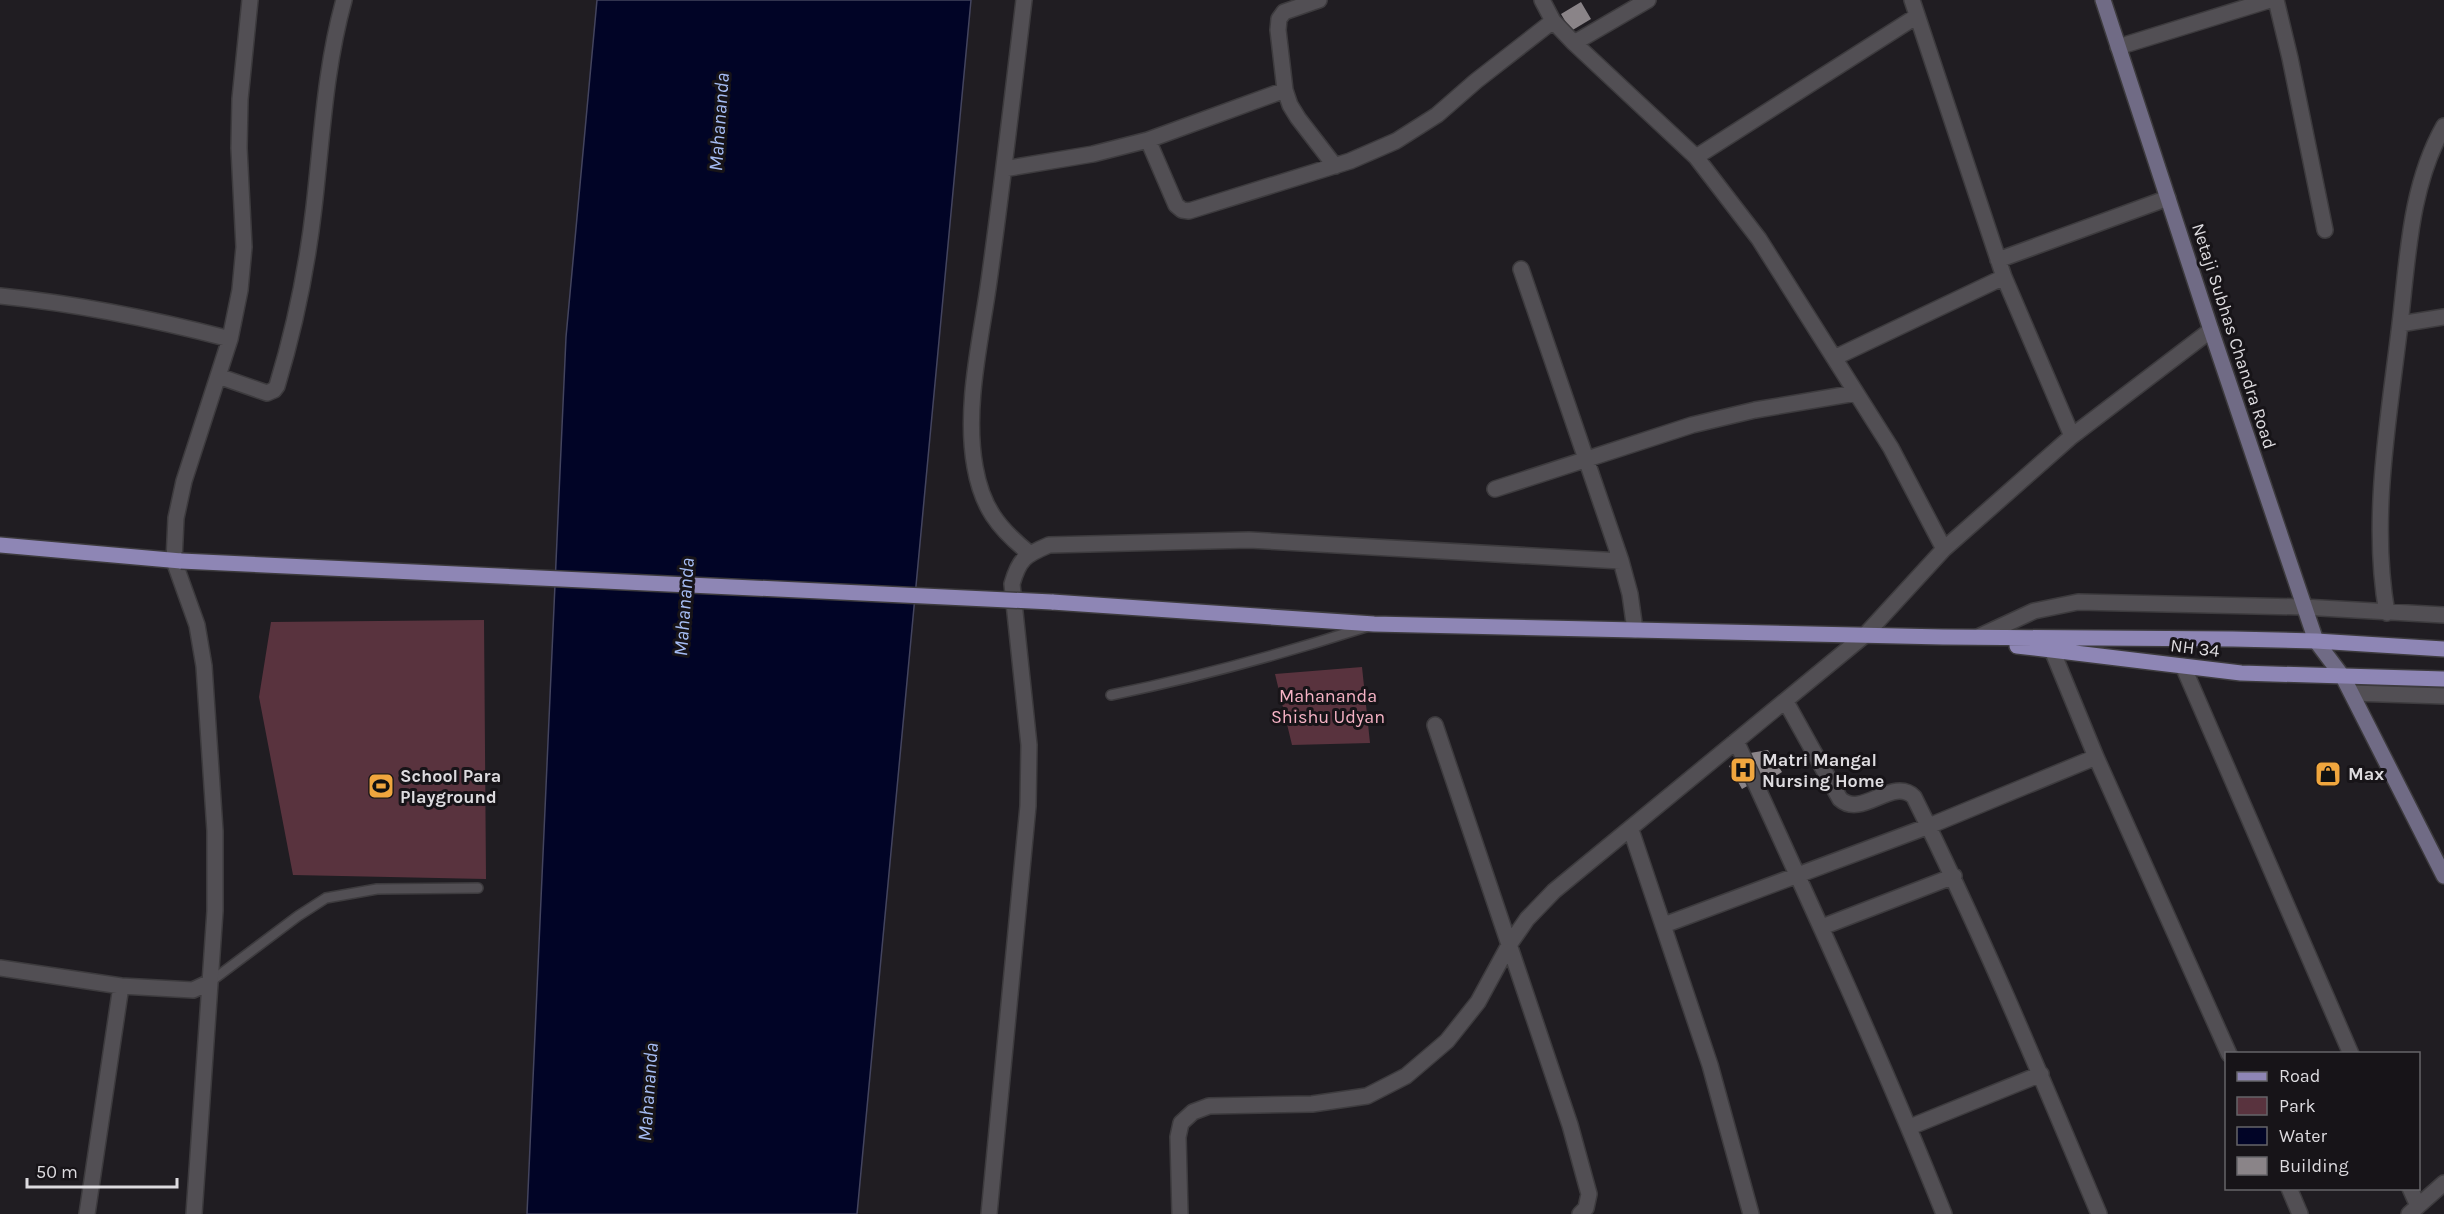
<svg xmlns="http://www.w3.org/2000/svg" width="2444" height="1214" font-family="Karla,sans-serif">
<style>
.green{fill:#59333e}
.water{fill:#010426;stroke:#43445e;stroke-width:1.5}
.building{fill:#8a8488}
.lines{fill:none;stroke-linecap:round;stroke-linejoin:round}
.lane-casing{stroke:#3d3b3e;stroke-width:12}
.street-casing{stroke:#3d3b3e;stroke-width:18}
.secondary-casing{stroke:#3d3b3e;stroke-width:18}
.primary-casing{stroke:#3d3b3e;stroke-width:18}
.lane{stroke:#524f54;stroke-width:9}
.street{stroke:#524f54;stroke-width:15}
.secondary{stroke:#706b85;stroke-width:15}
.primary{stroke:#8e86b5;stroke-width:15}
.primary-bridge-casing{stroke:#3d3b3e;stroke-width:18;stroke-linecap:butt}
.primary-bridge{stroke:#8e86b5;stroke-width:15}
.labels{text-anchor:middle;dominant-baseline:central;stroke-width:6;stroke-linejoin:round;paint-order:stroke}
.street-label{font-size:18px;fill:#dddbdf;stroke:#171418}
.park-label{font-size:18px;fill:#f6b3c5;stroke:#171418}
.poi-label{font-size:18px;font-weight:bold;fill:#dddbdf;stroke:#171418;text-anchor:start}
.water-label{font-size:20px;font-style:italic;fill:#a6bdf4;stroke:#171418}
</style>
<rect width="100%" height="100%" fill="#201d22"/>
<path class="green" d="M484,620L486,879L293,875L259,697L271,622Z
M1362,667L1370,743L1292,745L1275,674Z"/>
<path class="water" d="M597,0H971L857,1214H527L566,337Z"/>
<path class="building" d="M1581,2L1591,19L1571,31L1561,14Z
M1768,750L1782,772L1752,790L1749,785L1742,789L1729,766L1750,753Z"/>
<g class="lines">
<g class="lane-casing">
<path id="lane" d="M1111,695C1198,677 1282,654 1366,627
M210,982L298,916L326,898L377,889L478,888"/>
</g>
<g class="street-casing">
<path id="street" d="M1024,0C1013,94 1002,187 989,281C981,340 964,407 975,467C982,507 998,528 1029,553
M1319,0L1284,12L1279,19L1278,30L1285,90L1290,105L1298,118L1335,166
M1542,0L1553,21L1574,43L1696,157L1759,239L1891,448L1944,549
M1912,0L2004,277L2072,436
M2276,0L2290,58L2325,230
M1574,43L1648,0
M2118,47L2270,0
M1148,140L1176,205L1182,210L1189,211L1350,161L1396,141L1437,115L1476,81L1553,21
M1696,157L1917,16
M1004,169L1093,154L1148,140L1285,90
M1998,260L2168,198
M1521,269L1621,561L1630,594L1635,630
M0,296C80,304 153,319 230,339
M2400,324L2444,317
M1834,358L2004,277
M218,376L267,393L274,390L277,386C295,327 307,268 314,207C322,138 325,68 344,0
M1495,489L1692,425L1755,410L1856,393
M2387,613C2370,519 2389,417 2400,324C2408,256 2410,186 2444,126
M1978,637L2034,611L2078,602L2303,607L2444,615
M2052,650L2096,757L2229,1054
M2183,666L2351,1054
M2352,693L2444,696
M1786,702L1840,799C1862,819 1893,776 1914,797C1982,934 2040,1074 2099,1214
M1435,725L1570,1125L1589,1194L1586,1208L1580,1214
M1736,741C1808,898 1880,1054 1944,1214
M1631,830L1710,1065L1751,1214
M1664,925L1929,826L2096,757
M1822,927L1954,876
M0,968L121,986L193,990L210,982
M1910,1127L2041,1074
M2289,1188L2300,1214
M2410,1188L2418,1206
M87,1214L121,986
M194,1214L215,911V831L204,666L197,625L174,561L176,518L184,481L230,339L240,290L244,247L239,148L240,99L250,0
M989,1214L1028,806L1029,745L1012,584C1019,559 1025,555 1049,545L1249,540L1621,561
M1180,1214L1178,1137L1181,1123L1193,1112L1209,1106L1312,1104L1367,1096L1406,1076L1447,1041L1478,1002L1509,945L1527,919L1554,891L1865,635L1944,549L2072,436L2211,330
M2409,1214L2444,1183"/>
</g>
<g class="secondary-casing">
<path id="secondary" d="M2103,0L2211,330L2316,641L2343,677L2444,876"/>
</g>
<g class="primary-casing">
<path id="primary" d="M0,545L181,561
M1052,602L1374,624L1943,637L2233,639L2316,641L2444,649
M2017,646L2241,673L2444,679"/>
</g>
<use href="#lane" class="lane"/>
<use href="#street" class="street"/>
<use href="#secondary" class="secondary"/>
<use href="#primary" class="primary"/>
<g class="primary-bridge-casing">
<path id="primary-bridge" d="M181,561L1052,602"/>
</g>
<use href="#primary-bridge" class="primary-bridge"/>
</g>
<defs>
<g id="hospital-square" transform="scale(1.35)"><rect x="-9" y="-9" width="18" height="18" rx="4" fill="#f0a63e" stroke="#171418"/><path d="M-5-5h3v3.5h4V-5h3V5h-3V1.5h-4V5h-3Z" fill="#111"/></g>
<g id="shop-square" transform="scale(1.35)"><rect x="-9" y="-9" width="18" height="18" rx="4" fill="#f0a63e" stroke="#171418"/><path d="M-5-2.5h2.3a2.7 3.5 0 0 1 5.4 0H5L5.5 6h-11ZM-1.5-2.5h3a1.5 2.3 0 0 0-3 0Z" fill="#111"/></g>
<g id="stadium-square" transform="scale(1.35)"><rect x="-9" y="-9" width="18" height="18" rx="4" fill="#f0a63e" stroke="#171418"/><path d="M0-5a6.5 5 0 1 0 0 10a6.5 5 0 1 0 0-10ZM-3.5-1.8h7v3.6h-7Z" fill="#111"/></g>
</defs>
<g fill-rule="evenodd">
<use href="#hospital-square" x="1743" y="770"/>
<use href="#shop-square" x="2328" y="774"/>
<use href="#stadium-square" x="381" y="786"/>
</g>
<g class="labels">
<g class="street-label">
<text transform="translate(2234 336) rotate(72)">Netaji Subhas Chandra Road</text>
<text transform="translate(2195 648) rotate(7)">NH 34</text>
</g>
<g class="park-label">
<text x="1328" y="696">Mahananda<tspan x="1328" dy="21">Shishu Udyan</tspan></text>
</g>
<g class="poi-label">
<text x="1762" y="760">Matri Mangal<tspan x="1762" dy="21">Nursing Home</tspan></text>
<text x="2348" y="774">Max</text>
<text x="400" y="776">School Para<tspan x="400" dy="21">Playground</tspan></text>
</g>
<g class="water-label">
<text transform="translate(719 122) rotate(-86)">Mahananda</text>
<text transform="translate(684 607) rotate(-86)">Mahananda</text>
<text transform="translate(648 1092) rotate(-86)">Mahananda</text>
</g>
</g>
<rect x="2225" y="1052" width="195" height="138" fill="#171418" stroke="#666468" stroke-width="1.5"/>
<rect x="2237" y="1072" width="30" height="9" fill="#8e86b5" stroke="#666468" stroke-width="1.5"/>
<text x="2279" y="1082" font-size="18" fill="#dddbdf">Road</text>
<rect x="2237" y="1097" width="30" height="18" fill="#59333e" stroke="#666468" stroke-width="1.5"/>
<text x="2279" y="1112" font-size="18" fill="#dddbdf">Park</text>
<rect x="2237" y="1127" width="30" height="18" fill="#010426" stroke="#666468" stroke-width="1.5"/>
<text x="2279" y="1142" font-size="18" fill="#dddbdf">Water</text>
<rect x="2237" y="1157" width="30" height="18" fill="#8a8488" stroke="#666468" stroke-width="1.5"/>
<text x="2279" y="1172" font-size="18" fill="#dddbdf">Building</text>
<path d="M27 1178v9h150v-9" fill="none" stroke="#dddbdf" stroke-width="3"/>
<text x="36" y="1178" font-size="18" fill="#dddbdf" stroke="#171418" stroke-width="4.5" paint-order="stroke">50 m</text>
</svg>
